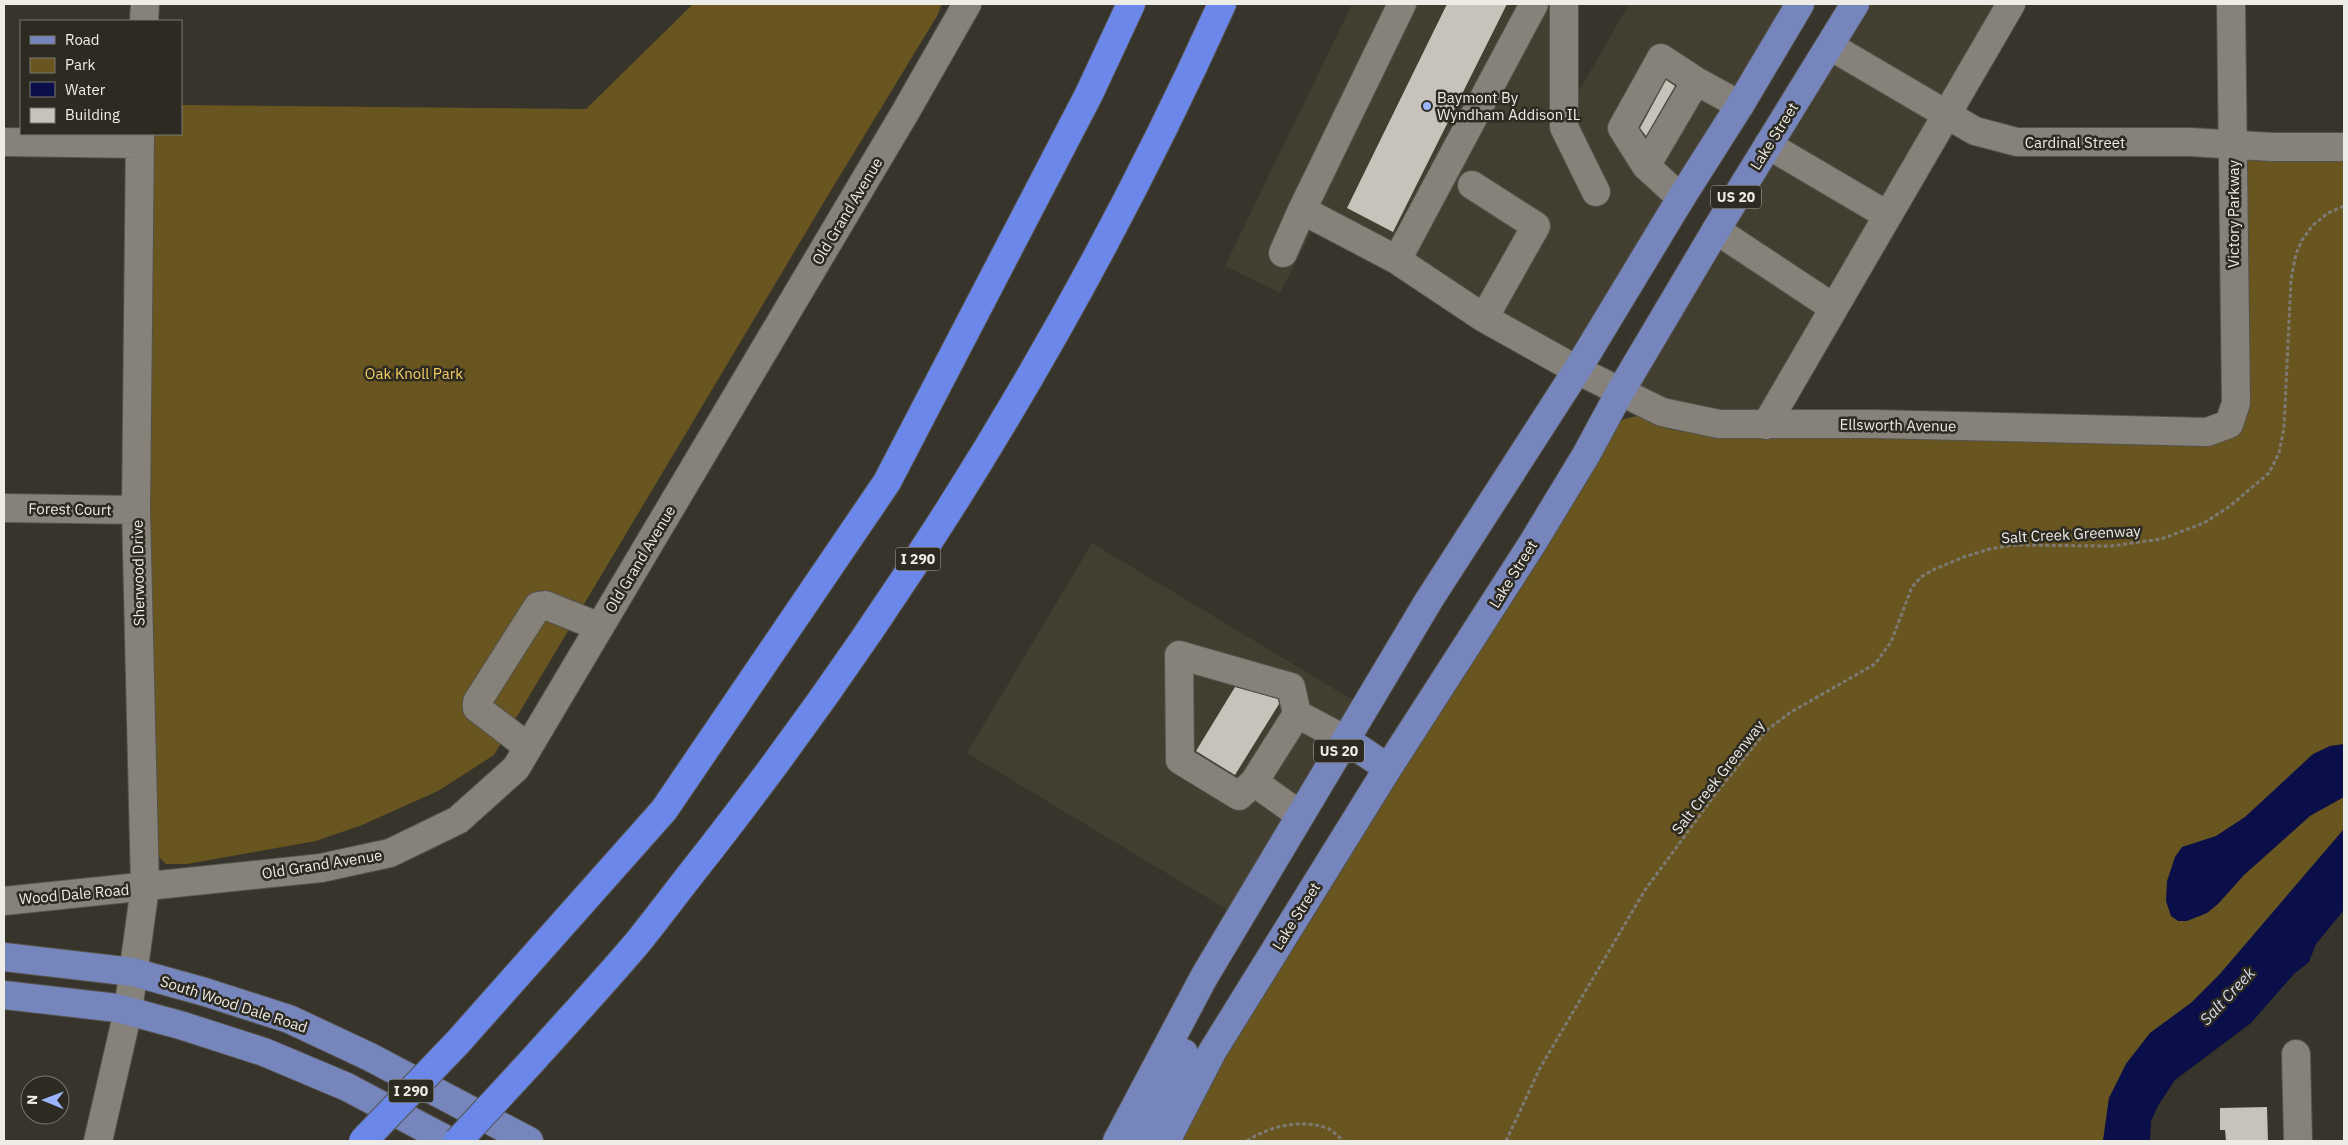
<svg xmlns="http://www.w3.org/2000/svg" width="2348" height="1145" font-family="'IBM Plex Sans',sans-serif">
<style>
.built{fill:#423e30}
.green{fill:#68551f}
.water{fill:#0a0f49}
.building{fill:#c7c3ba}
.lines{fill:none;stroke-linecap:round;stroke-linejoin:round}
.minor-casing{stroke:#54524b;stroke-width:30}
.major-casing{stroke:#54524b;stroke-width:30}
.highway-casing{stroke:#54524b;stroke-width:30}
.path{stroke:#7d7a73;stroke-width:3;stroke-dasharray:4 2.5;stroke-linecap:butt}
.minor{stroke:#868279;stroke-width:28}
.major{stroke:#7685bc;stroke-width:28}
.highway{stroke:#6b87e9;stroke-width:28}
.highway-bridge-casing{stroke:#54524b;stroke-width:30;stroke-linecap:butt}
.highway-bridge{stroke:#6b87e9;stroke-width:28}
.poi-dot{fill:#9cb4fd;stroke:#2d2a22;stroke-width:2}
.labels{text-anchor:middle;dominant-baseline:central;stroke-width:5;stroke-linejoin:round;paint-order:stroke}
.shield{fill:#2d2a22;stroke:#b3b2ab;stroke-width:1}
.shield-label{font-size:14px;font-weight:bold;fill:#edece6}
.poi-label{font-size:15px;fill:#edece6;stroke:#2d2a22;text-anchor:start}
.street-label{font-size:15px;fill:#edece6;stroke:#2d2a22}
.park-label{font-size:15px;fill:#f6cf62;stroke:#2d2a22}
.water-label{font-size:16px;font-style:italic;fill:#d4dbee;stroke:#2d2a22}
</style>
<rect width="100%" height="100%" fill="#37342c"/>
<path class="built" d="M1352,4H1567L1568,110L1629,4H1791L1567,379L1392,266L1314,227L1280,293L1225,266Z
M1862,4H2020L1772,420L1722,419L1628,389Z
M1092,543L1356,702L1231,912L967,753Z"/>
<path class="green" d="M693,4H942L937,16L830,192L494,755L438,791L362,825L316,841L187,864H166L158,856L157,840L151,647L149,192L154,134H181V105L586,109Z
M2241,154H2344V829L2220,974L2191,1003L2150,1033L2126,1064L2109,1098L2103,1141H1178L1226,1055L1613,425L1624,419L1637,416L1651,420L1668,429L1720,438L2225,436Z"/>
<path class="water" d="M2344,744V797L2310,816L2244,875L2218,904L2207,913L2187,921H2178L2171,916L2166,901L2167,881L2175,857L2182,847L2216,836L2245,817L2313,754L2330,746Z
M2344,829V910L2316,944L2309,962L2294,974L2251,1023L2175,1080L2159,1104L2151,1121L2150,1141H2103L2109,1098L2126,1064L2150,1033L2191,1003L2220,974Z"/>
<path class="building" d="M1447,4H1507L1393,232L1347,208Z
M1666,80L1675,86L1646,136L1640,128Z
M1235,687L1278,699L1279,704L1235,775L1196,751Z
M2267,1107L2268,1141H2226L2225,1130H2220V1108Z"/>
<g class="lines">
<g class="minor-casing">
<path id="minor" d="M1402,4L1302,210L1397,260L1484,318L1577,370L1662,412L1719,424H1875L2207,432L2229,424L2236,403L2231,4
M1564,4V127L1596,192
M144,21L145,4
M1830,46L1975,131L2017,142H2190L2272,147H2344
M4,142L140,144
M1768,145L1887,215
M1646,166L1622,128L1661,58L1696,81
M1472,185L1536,226L1484,318
M1681,198L1646,166L1696,81L1740,105
M1716,230L1834,308L2011,4
M1283,253L1302,210
M1397,260L1534,4
M1766,425L1834,308
M4,508L136,510
M1179,655L1291,687L1297,714L1254,782L1239,796L1180,760Z
M1297,714L1346,740
M528,747L477,708V702L538,606L545,605L600,627
M1254,782L1300,815
M4,901L321,868L390,853L458,820L516,768L906,111L967,4
M2296,1054L2298,1141
M98,1141L128,1011L145,887L136,510L140,134"/>
</g>
<g class="major-casing">
<path id="major" d="M1346,740L1388,768
M4,957L133,972L205,992L289,1019L370,1057L529,1141
M4,995L117,1008L180,1025L264,1052L347,1087L449,1141
M1117,1141L1204,977L1429,600L1577,370L1681,198L1740,105L1800,4
M1141,1141L1184,1053
M1166,1141L1212,1052L1388,768L1532,544L1586,455L1620,392L1716,230L1855,4"/>
</g>
<g class="highway-casing">
<path id="highway" d="M458,1042L664,810L887,482L1089,94L1131,4
M532,1061C568,1021 604,982 638,942C662,912 685,881 709,851C913,589 1085,307 1222,4"/>
</g>
<path class="path" d="M1247,1141C1269,1126 1303,1118 1329,1129C1334,1132 1339,1137 1344,1141
M1506,1141L1540,1068L1645,890L1717,792L1767,730L1791,712L1875,664L1891,642L1912,587L1921,577L1935,569L1964,557L1990,549L2013,545L2111,546L2161,539L2204,523L2230,506L2269,473L2279,453L2284,428L2291,279L2296,254L2302,240L2312,226L2328,213L2344,206"/>
<use href="#minor" class="minor"/>
<use href="#major" class="major"/>
<use href="#highway" class="highway"/>
<g class="highway-bridge-casing">
<path id="highway-bridge" d="M363,1141L458,1042
M458,1141L532,1061"/>
</g>
<use href="#highway-bridge" class="highway-bridge"/>
</g>
<circle class="poi-dot" cx="1427" cy="106" r="5"/>
<g class="labels">
<g class="shield">
<rect x="1711" y="185.5" width="50" height="23" rx="4"/>
<rect x="895.5" y="547.5" width="45" height="23" rx="4"/>
<rect x="1314" y="739.5" width="50" height="23" rx="4"/>
<rect x="388.5" y="1079.5" width="45" height="23" rx="4"/>
</g>
<g class="shield-label">
<text x="1736" y="197">US 20</text>
<text x="918" y="559">I 290</text>
<text x="1339" y="751">US 20</text>
<text x="411" y="1091">I 290</text>
</g>
<g class="poi-label">
<text x="1437" y="97">Baymont By<tspan x="1437" dy="17">Wyndham Addison IL</tspan></text>
</g>
<g class="street-label">
<text transform="translate(1774 136) rotate(-58)">Lake Street</text>
<text x="2075" y="142">Cardinal Street</text>
<text transform="translate(847 211) rotate(-59)">Old Grand Avenue</text>
<text transform="translate(2233 214) rotate(-90)">Victory Parkway</text>
<text transform="translate(1898 425) rotate(1)">Ellsworth Avenue</text>
<text transform="translate(70 509) rotate(1)">Forest Court</text>
<text transform="translate(2071 534) rotate(-3)">Salt Creek Greenway</text>
<text transform="translate(640 559) rotate(-59)">Old Grand Avenue</text>
<text transform="translate(138 573) rotate(-91)">Sherwood Drive</text>
<text transform="translate(1513 574) rotate(-58)">Lake Street</text>
<text transform="translate(1718 777) rotate(-52)">Salt Creek Greenway</text>
<text transform="translate(322 864) rotate(-9)">Old Grand Avenue</text>
<text transform="translate(74 894) rotate(-5)">Wood Dale Road</text>
<text transform="translate(1296 916) rotate(-58)">Lake Street</text>
<text transform="translate(234 1004) rotate(18)">South Wood Dale Road</text>
</g>
<g class="park-label">
<text x="414" y="373">Oak Knoll Park</text>
</g>
<g class="water-label">
<text transform="translate(2227 996) rotate(-47)">Salt Creek</text>
</g>
</g>
<rect width="2348" height="1145" fill="none" stroke="#edece6" stroke-width="10"/>
<rect x="20" y="20" width="162" height="115" fill="#2d2a22" stroke="#7a7870"/>
<rect x="30" y="36" width="25" height="8" fill="#7685bc" stroke="#7a7870"/>
<text x="65" y="45" font-size="15" fill="#edece6">Road</text>
<rect x="30" y="58" width="25" height="15" fill="#68551f" stroke="#7a7870"/>
<text x="65" y="70" font-size="15" fill="#edece6">Park</text>
<rect x="30" y="82" width="25" height="15" fill="#0a0f49" stroke="#7a7870"/>
<text x="65" y="95" font-size="15" fill="#edece6">Water</text>
<rect x="30" y="108" width="25" height="15" fill="#c7c3ba" stroke="#7a7870"/>
<text x="65" y="120" font-size="15" fill="#edece6">Building</text>
<g transform="translate(45 1100) rotate(271)"><circle r="24" fill="#2d2a22" stroke="#7a7870"/>
<path d="M0-4L9 19L0 12L-9 19Z" fill="#9cb4fd"/>
<text y="-8" font-size="14" font-weight="bold" text-anchor="middle" fill="#edece6">N</text>
</g>
</svg>
